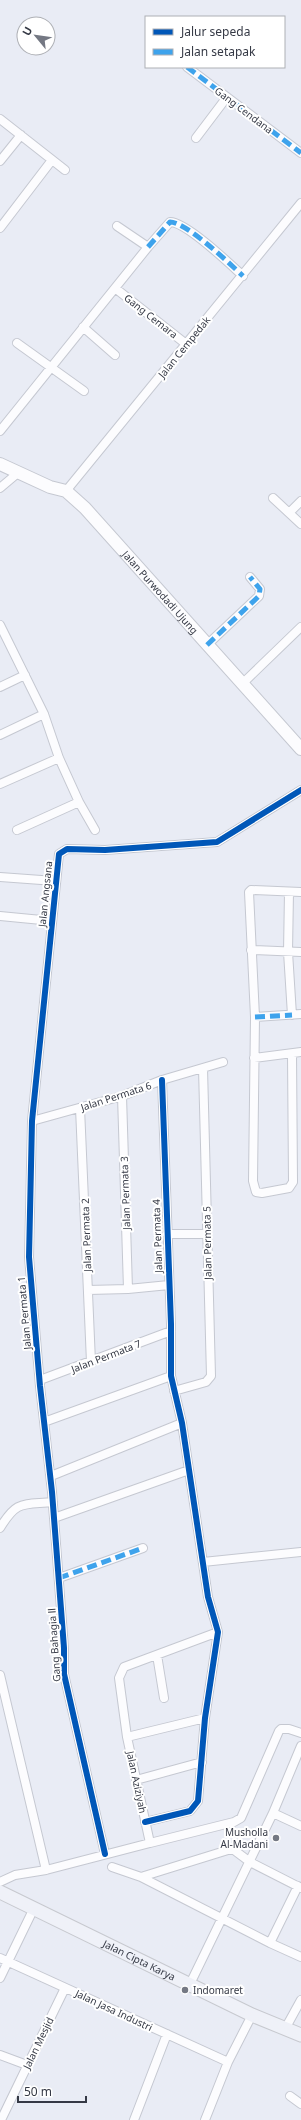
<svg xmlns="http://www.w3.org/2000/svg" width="301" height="2120" font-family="'Noto Sans',sans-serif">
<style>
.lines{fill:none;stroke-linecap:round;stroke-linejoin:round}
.street-casing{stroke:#c5c8d1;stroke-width:10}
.secondary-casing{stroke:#c5c8d1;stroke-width:14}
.primary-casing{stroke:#c7c9cf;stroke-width:15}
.street{stroke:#fcfcfe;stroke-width:8}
.secondary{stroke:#fcfcfe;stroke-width:12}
.primary{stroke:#eff1f8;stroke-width:13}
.quiet{stroke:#3ea3ec;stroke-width:5;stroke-dasharray:10 5;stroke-linecap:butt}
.cycleway-casing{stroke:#fff;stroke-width:8}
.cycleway{stroke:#0057b8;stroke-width:6}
.poi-dot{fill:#747883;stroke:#fff;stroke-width:1.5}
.labels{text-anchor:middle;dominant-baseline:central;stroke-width:4;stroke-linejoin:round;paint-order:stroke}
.street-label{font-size:10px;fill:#353945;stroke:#fff}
.poi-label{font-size:10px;fill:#353945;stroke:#fff;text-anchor:end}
</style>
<rect width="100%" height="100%" fill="#e9ecf5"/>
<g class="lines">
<g class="street-casing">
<path id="street" d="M187,67L301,153
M0,119L65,170
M196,138L227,97
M0,161L21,135
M0,228L52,160
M148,247L170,222C186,222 229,263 243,276
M115,288L186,344
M83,327L115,355
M17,343L84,391
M0,431L148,247L117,226
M0,488L19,472
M66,491L301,203
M273,498L301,524
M289,513L301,501
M0,625L44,714L59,758L79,802L17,830
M207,645L259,596L260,589L250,577
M242,684L301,627
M0,687L25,675
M0,735L44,714
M0,784L59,758
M79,802L95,830
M0,877L55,881
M289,892L288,952L292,1015
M0,916L52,921
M251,950L301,952
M255,1017L301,1014
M292,1054L293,1182L289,1188L262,1193L256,1192L253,1181L255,1017L249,892L251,890L301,892
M254,1058L301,1052
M122,1096L128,1289
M80,1108L91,1362
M32,1121L122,1096L162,1080L223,1062
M167,1234H206
M88,1290L128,1289L169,1285
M40,1380L171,1331
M174,1391L206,1382L211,1376L203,1068
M44,1422L171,1376
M51,1476L182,1423
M54,1518L189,1470
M0,1528C17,1500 22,1505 53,1502
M203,1562L301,1552
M59,1578L143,1548
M157,1655L164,1698
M0,1675L46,1870
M127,1737L205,1718
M136,1780L202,1762
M273,1813L301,1826
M145,1822L190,1811L198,1801L205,1718L218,1632L208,1597L182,1423L171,1376V1324L162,1080
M150,1843L234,1822L241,1818L279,1731L281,1729H289L301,1733
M105,1854L64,1674V1648L52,1492L40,1386L29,1257L32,1121L59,854L67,849L105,850L217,842L301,790
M112,1867L141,1877L228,1850H234L250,1862L301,1888
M141,1877L270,1943L301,1957
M0,1882L15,1875L46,1870L150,1843L127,1737L119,1678L124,1667L218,1632
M270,1943L298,1886
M0,1958L228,2062
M0,1978L34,1908
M190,1984L273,1813L301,1746
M285,2029L301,2000
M0,2055L27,2065
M290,2096L301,2104
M1,2120L65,1988
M134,2120L167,2034
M205,2120L228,2062L252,2015"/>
</g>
<g class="secondary-casing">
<g id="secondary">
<path id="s1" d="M0,464L50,487L66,491L85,508L301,749"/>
</g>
</g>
<g class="primary-casing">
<g id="primary">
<path id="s2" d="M0,1892L252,2015L301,2035"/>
</g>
</g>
<use href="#street" class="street"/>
<use href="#secondary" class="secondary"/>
<use href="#primary" class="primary"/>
<path class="quiet" d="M187,67L301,153
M148,247L170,222C186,222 229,263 243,276
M207,645L259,596L260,589L250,577
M255,1017L292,1015
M59,1578L143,1548"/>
<g class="cycleway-casing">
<path id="cycleway" d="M145,1822L190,1811L198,1801L205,1718L218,1632L208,1597L182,1423L171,1376V1324L162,1080
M105,1854L64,1674V1648L52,1492L40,1386L29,1257L32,1121L59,854L67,849L105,850L217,842L301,790"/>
</g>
<use href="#cycleway" class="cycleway"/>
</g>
<g class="poi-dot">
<circle cx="276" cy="1838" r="4"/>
<circle cx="185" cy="1990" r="4"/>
</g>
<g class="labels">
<g class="street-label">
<text transform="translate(244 110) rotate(37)">Gang Cendana</text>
<text transform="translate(151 316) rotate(38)">Gang Cemara</text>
<text transform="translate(184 347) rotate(-51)">Jalan Cempedak</text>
<text stroke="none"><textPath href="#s1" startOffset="210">Jalan Purwodadi Ujung</textPath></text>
<text transform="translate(45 894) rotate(-84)">Jalan Angsana</text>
<text transform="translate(116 1096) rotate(-18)">Jalan Permata 6</text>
<text transform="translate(125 1193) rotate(-92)">Jalan Permata 3</text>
<text transform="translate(86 1235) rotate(-92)">Jalan Permata 2</text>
<text transform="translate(157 1236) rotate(-92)">Jalan Permata 4</text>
<text transform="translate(207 1243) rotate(-91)">Jalan Permata 5</text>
<text transform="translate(24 1313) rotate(-95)">Jalan Permata 1</text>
<text transform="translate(106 1356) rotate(-21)">Jalan Permata 7</text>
<text transform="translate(54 1645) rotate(-94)">Gang Bahagia ll</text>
<text transform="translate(137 1782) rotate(78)">Jalan Aziziyah</text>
<text stroke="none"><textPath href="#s2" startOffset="155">Jalan Cipta Karya</textPath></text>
<text transform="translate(114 2010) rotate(25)">Jalan Jasa Industri</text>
<text transform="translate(38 2043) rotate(-64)">Jalan Mesjid</text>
</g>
<g class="poi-label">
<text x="268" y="1832">Musholla<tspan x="268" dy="12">Al-Madani</tspan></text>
<text x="193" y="1990" text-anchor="start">Indomaret</text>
</g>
</g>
<rect x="145" y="16" width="140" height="52" fill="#ffffff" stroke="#aeb0b5"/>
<rect x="153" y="29" width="20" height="6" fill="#0057b8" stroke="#aeb0b5"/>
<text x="181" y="36" font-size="12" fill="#353945">Jalur sepeda</text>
<rect x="153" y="49" width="20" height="6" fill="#3ea3ec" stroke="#aeb0b5"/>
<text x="181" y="56" font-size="12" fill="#353945">Jalan setapak</text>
<g transform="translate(36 36) rotate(299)"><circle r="19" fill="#ffffff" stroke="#aeb0b5"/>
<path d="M0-3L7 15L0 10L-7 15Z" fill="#747883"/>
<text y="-6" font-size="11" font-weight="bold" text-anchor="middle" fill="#353945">U</text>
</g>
<path d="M18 2096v6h68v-6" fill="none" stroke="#353945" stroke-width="2"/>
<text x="24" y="2096" font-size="12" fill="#353945" stroke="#ffffff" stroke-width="3" paint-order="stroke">50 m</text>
</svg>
